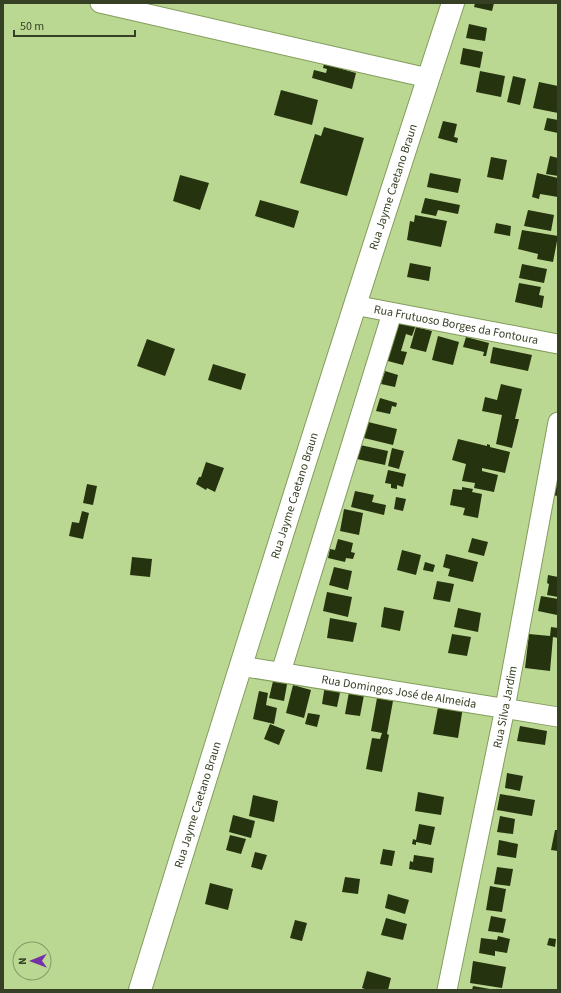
<svg xmlns="http://www.w3.org/2000/svg" width="561" height="993" font-family="'Source Sans 3',sans-serif">
<style>
.building{fill:#26330f}
.lines{fill:none;stroke-linecap:round;stroke-linejoin:round}
.street-casing{stroke:#829d5b;stroke-width:21}
.secondary-casing{stroke:#829d5b;stroke-width:24}
.street{stroke:#fff;stroke-width:19}
.secondary{stroke:#fff;stroke-width:22}
.labels{text-anchor:middle;dominant-baseline:central;stroke-width:4;stroke-linejoin:round;paint-order:stroke}
.street-label{font-size:12px;fill:#354024;stroke:#bbd893}
</style>
<rect width="100%" height="100%" fill="#bbd893"/>
<path class="building" d="M475,3H494L492,11L474,7Z
M469,24L487,28L485,41L466,38Z
M463,48L483,52L480,68L460,64Z
M324,64L356,73L352,89L312,78L314,70L326,73L327,69L323,68Z
M480,71L505,76L501,97L476,92Z
M513,76L526,79L520,105L507,102Z
M539,82L558,86V113L533,108Z
M281,90L318,100L312,125L274,115Z
M547,118L558,120V133L544,130Z
M443,121L457,124L454,137L458,138L457,143L438,138Z
M324,127L364,138L347,196L300,183L315,134L321,136Z
M550,156L558,158V176L546,174Z
M491,157L507,160L503,180L487,177Z
M430,173L461,179L458,193L427,187Z
M537,173L558,178V197L540,194L539,199L532,197Z
M180,175L209,183L200,210L173,201Z
M425,198L460,205L458,214L438,210L436,216L421,213Z
M260,200L299,211L294,228L255,216Z
M528,210L554,215L551,231L524,226Z
M415,215L447,221L441,247L407,240L410,221L414,222Z
M496,223L511,226L510,236L494,233Z
M522,230L558,236L553,262L537,259L538,254L518,249Z
M410,263L431,267L429,281L407,277Z
M522,264L547,269L544,283L519,278Z
M519,283L541,287L539,295L544,296L542,308L515,302Z
M395,319L416,325L412,336L406,334L401,351L407,352L403,365L384,360Z
M416,327L432,331L426,352L410,348Z
M438,336L459,342L453,365L432,360Z
M466,337L489,343L486,356H483L484,352L463,347Z
M147,339L175,349L165,376L137,366Z
M493,347L532,355L528,371L490,363Z
M213,364L246,374L241,390L208,380Z
M385,371L398,375L395,387L381,384Z
M501,384L522,389L515,419H519L512,448L496,444L502,415L482,411L485,397L497,400Z
M380,398L397,403L396,407L392,406L390,414L376,411Z
M368,422L397,429L393,445L364,438Z
M458,439L487,446V444L490,445V447L510,452L505,473L482,468V471L498,475L494,492L474,488L475,483L462,481L466,464L452,460Z
M360,445L388,451L385,465L357,459Z
M392,448L404,451L399,469L388,466Z
M206,462L224,468L215,492L207,488L206,490L196,484L199,477H201Z
M388,470L406,474L403,487L397,485V489L391,488V484L385,483Z
M556,476H558V496L552,495Z
M87,484L97,486L93,505L83,503Z
M462,487L473,489L472,492L482,494L478,518L463,515L465,508L450,505L453,489L462,490Z
M355,491L374,495L372,502L386,505L384,515L351,507Z
M396,497L406,499L403,511L394,509Z
M344,509L363,513L359,535L340,531Z
M82,511L89,513L83,539L69,536L72,522L79,523Z
M472,538L488,542L484,556L468,552Z
M338,539L353,543L351,552L355,553L353,559L346,558L345,562L328,558L330,549L335,550Z
M402,550L421,555L416,575L397,570Z
M446,554L478,562L473,582L448,576L450,569L443,567Z
M132,557L152,559L150,577L130,575Z
M425,562L435,565L433,572L423,570Z
M334,567L352,571L348,590L329,585Z
M548,575L558,577V597L547,595L549,584L547,583Z
M437,581L454,584L450,602L433,599Z
M327,592L352,597L348,617L323,611Z
M541,596L558,599L557,615L538,611Z
M384,607L404,611L400,631L381,627Z
M458,608L481,613L478,632L454,627Z
M330,618L357,623L353,642L327,638Z
M551,627L558,628V638L553,637L550,671L525,668L529,634L550,636Z
M452,634L471,637L467,656L448,653Z
M274,677L288,679L284,701L269,698Z
M293,685L311,690L304,718L286,713Z
M325,685L341,688L337,707L322,704Z
M259,691L268,693L266,705L277,708L274,724L253,719Z
M349,692L364,695L360,716L345,714Z
M377,698L393,701L387,734L389,735L382,772L366,769L372,738L380,739L382,733L371,731Z
M439,702L463,707L458,738L433,734Z
M308,713L320,715L317,727L305,724Z
M270,724L285,730L279,745L264,739Z
M520,726L547,731L545,745L517,741Z
M507,773L523,776L520,791L505,788Z
M418,792L444,797L441,815L415,811Z
M500,794L535,800L532,816L497,810Z
M253,795L278,801L274,822L249,816Z
M233,815L255,821L251,838L229,832Z
M500,816L515,819L513,834L497,832Z
M419,824L435,827L431,845L416,842V845L412,844L413,839L416,840Z
M555,830H558V851L551,850Z
M230,835L246,839L241,854L226,850Z
M499,840L518,844L516,858L497,855Z
M383,849L395,851L392,866L380,864Z
M255,852L267,855L262,870L251,867Z
M414,855L434,858L432,873L409,869L410,861L413,862Z
M497,867L513,869L510,886L494,884Z
M345,877L360,879L358,894L342,892Z
M210,883L233,889L228,910L205,904Z
M490,886L506,889L502,912L486,910Z
M388,894L409,900L405,914L385,908Z
M491,916L506,919L503,933L488,931Z
M386,918L407,924L403,940L381,935Z
M295,920L307,923L302,941L290,938Z
M498,936L510,939L507,953L495,951V956L479,953L481,938L497,940Z
M549,938L556,939L555,947L547,945Z
M473,961L506,967L502,988L470,983Z
M367,971L391,978L388,990H368L362,988Z
M473,986L490,989V990H472Z"/>
<g class="lines">
<g class="street-casing">
<g id="street">
<path d="M100,3L428,78"/>
<path id="s1" d="M354,305L558,344"/>
<path id="s2" d="M240,666L558,717"/>
<path d="M281,672L392,313"/>
<path id="s3" d="M447,990L505,708L558,422"/>
</g>
</g>
<g class="secondary-casing">
<g id="secondary">
<path id="s4" d="M140,990C242,660 345,331 453,3"/>
</g>
</g>
<use href="#street" class="street"/>
<use href="#secondary" class="secondary"/>
</g>
<g class="labels">
<g class="street-label">
<text stroke="none"><textPath href="#s4" startOffset="842">Rua Jayme Caetano Braun</textPath></text>
<text stroke="none"><textPath href="#s1" startOffset="104">Rua Frutuoso Borges da Fontoura</textPath></text>
<text stroke="none"><textPath href="#s4" startOffset="518">Rua Jayme Caetano Braun</textPath></text>
<text stroke="none"><textPath href="#s2" startOffset="161">Rua Domingos José de Almeida</textPath></text>
<text stroke="none"><textPath href="#s3" startOffset="289">Rua Silva Jardim</textPath></text>
<text stroke="none"><textPath href="#s4" startOffset="194">Rua Jayme Caetano Braun</textPath></text>
</g>
</g>
<rect width="561" height="993" fill="none" stroke="#354024" stroke-width="8"/>
<g transform="translate(32 961) rotate(269)"><circle r="19" fill="#bbd893" stroke="#859b67"/>
<path d="M0-3L7 15L0 10L-7 15Z" fill="#7532a6"/>
<text y="-6" font-size="11" font-weight="bold" text-anchor="middle" fill="#354024">N</text>
</g>
<path d="M14 30v6h121v-6" fill="none" stroke="#354024" stroke-width="2"/>
<text x="20" y="30" font-size="12" fill="#354024" stroke="#bbd893" stroke-width="3" paint-order="stroke">50 m</text>
</svg>
